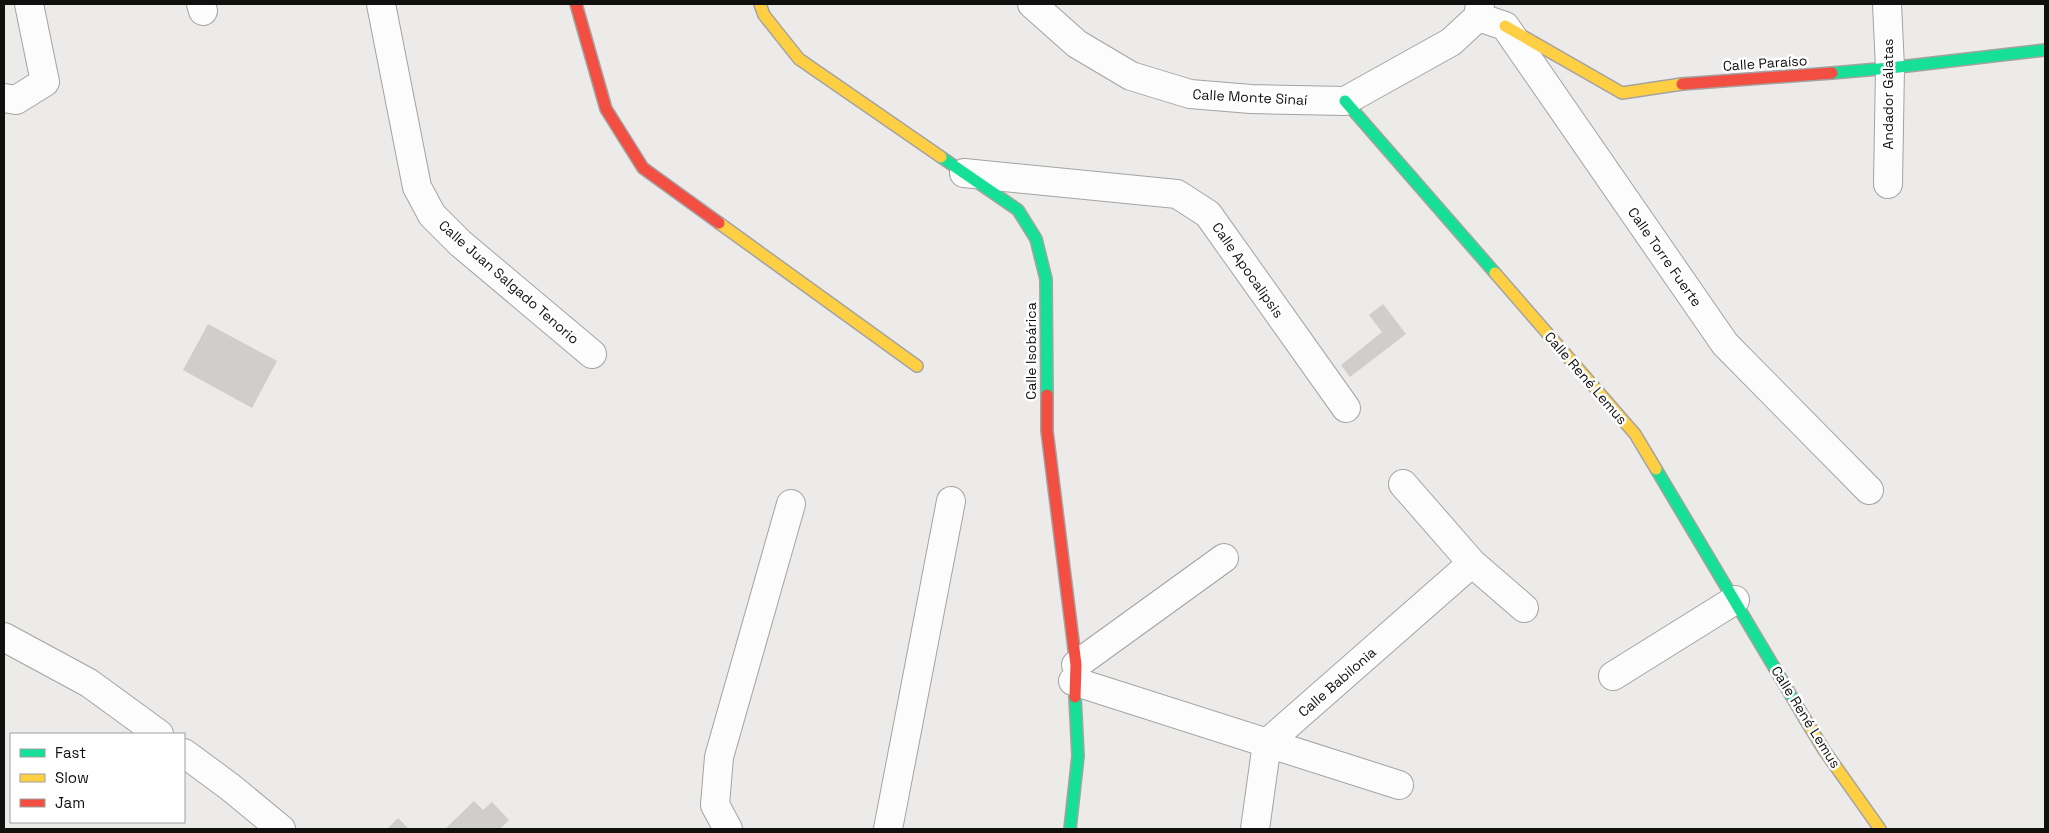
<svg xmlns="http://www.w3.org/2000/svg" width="2049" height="833" font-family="'Space Grotesk',sans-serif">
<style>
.building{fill:#cfcecc}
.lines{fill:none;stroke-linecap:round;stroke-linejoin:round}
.street-casing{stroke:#a4a3a2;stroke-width:30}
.fast-casing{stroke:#a4a3a2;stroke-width:14}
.slow-casing{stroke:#a4a3a2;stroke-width:14}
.jam-casing{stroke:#a4a3a2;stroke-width:14}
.street{stroke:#fcfcfc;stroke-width:28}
.fast{stroke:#16e098;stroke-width:11}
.slow{stroke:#ffcf43;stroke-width:11}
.jam{stroke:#f24e42;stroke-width:11}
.labels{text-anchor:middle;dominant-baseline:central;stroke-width:5;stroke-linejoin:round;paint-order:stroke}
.street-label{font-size:14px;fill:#10100f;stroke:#fff}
</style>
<rect width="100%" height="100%" fill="#edebe9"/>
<path class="building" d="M1383,304L1406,334L1350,377L1341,365L1382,332L1369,315Z
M208,324L277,361L252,408L183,370Z
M474,801L483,810L492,802L509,820L500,829H445Z
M398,818L409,829H387Z"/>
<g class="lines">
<g class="street-casing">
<path id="street" d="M201,4L203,11
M381,4L417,187L432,215L460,243L592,354
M1032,4L1077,44L1131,76L1190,94L1251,99L1345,101L1451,42L1478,17L1480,4
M1887,4L1890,68L1888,184
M1478,17L1505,26L1725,344L1869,490
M4,98L16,100L45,82L29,4
M964,173L1177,194L1208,214L1346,408
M1403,484L1472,563L1524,608
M4,637L89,683L159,734
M1076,665L1224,558
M1613,676L1735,600
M1073,681L1399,785
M184,753L230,787L281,829
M728,829L715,805L719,757L791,504
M888,829L951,501
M1255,829L1267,743L1472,563"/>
</g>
<g class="fast-casing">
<path id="fast" d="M1832,73L1890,68L2045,50
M1345,101L1495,273
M941,157L1018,210L1036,239L1046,279L1047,395
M1656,469L1805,719
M1070,829L1078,756L1075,697"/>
</g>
<g class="slow-casing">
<path id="slow" d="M760,4L764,15L799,59L941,157
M1505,26L1622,93L1682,84
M719,223L917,366
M1495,273L1635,434L1656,469
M1805,719L1824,750L1880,829"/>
</g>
<g class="jam-casing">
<path id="jam" d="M576,4L606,109L643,168L719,223
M1682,84L1832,73
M1047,395V431L1076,665L1075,697"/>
</g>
<use href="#street" class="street"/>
<use href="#fast" class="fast"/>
<use href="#slow" class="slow"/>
<use href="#jam" class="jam"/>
</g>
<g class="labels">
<g class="street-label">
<text transform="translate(1765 63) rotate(-4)">Calle Paraíso</text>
<text transform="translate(1888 94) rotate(-90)">Andador Gálatas</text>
<text transform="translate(1250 97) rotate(3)">Calle Monte Sinaí</text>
<text transform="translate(1665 257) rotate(55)">Calle Torre Fuerte</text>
<text transform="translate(1248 270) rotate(55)">Calle Apocalipsis</text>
<text transform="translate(509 282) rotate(41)">Calle Juan Salgado Tenorio</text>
<text transform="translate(1031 351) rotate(-90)">Calle Isobárica</text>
<text transform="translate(1586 378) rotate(49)">Calle René Lemus</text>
<text transform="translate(1337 682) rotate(-41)">Calle Babilonia</text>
<text transform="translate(1806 717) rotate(58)">Calle René Lemus</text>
</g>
</g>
<rect width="2049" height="833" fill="none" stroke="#10100f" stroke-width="10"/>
<rect x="10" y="733" width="175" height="90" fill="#ffffff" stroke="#9f9f9f"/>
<rect x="20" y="749" width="25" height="8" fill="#16e098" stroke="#9f9f9f"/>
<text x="55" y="758" font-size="15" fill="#10100f">Fast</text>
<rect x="20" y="774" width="25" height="8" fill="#ffcf43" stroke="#9f9f9f"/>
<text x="55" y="783" font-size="15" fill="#10100f">Slow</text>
<rect x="20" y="799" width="25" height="8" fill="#f24e42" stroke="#9f9f9f"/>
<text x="55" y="808" font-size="15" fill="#10100f">Jam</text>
</svg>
